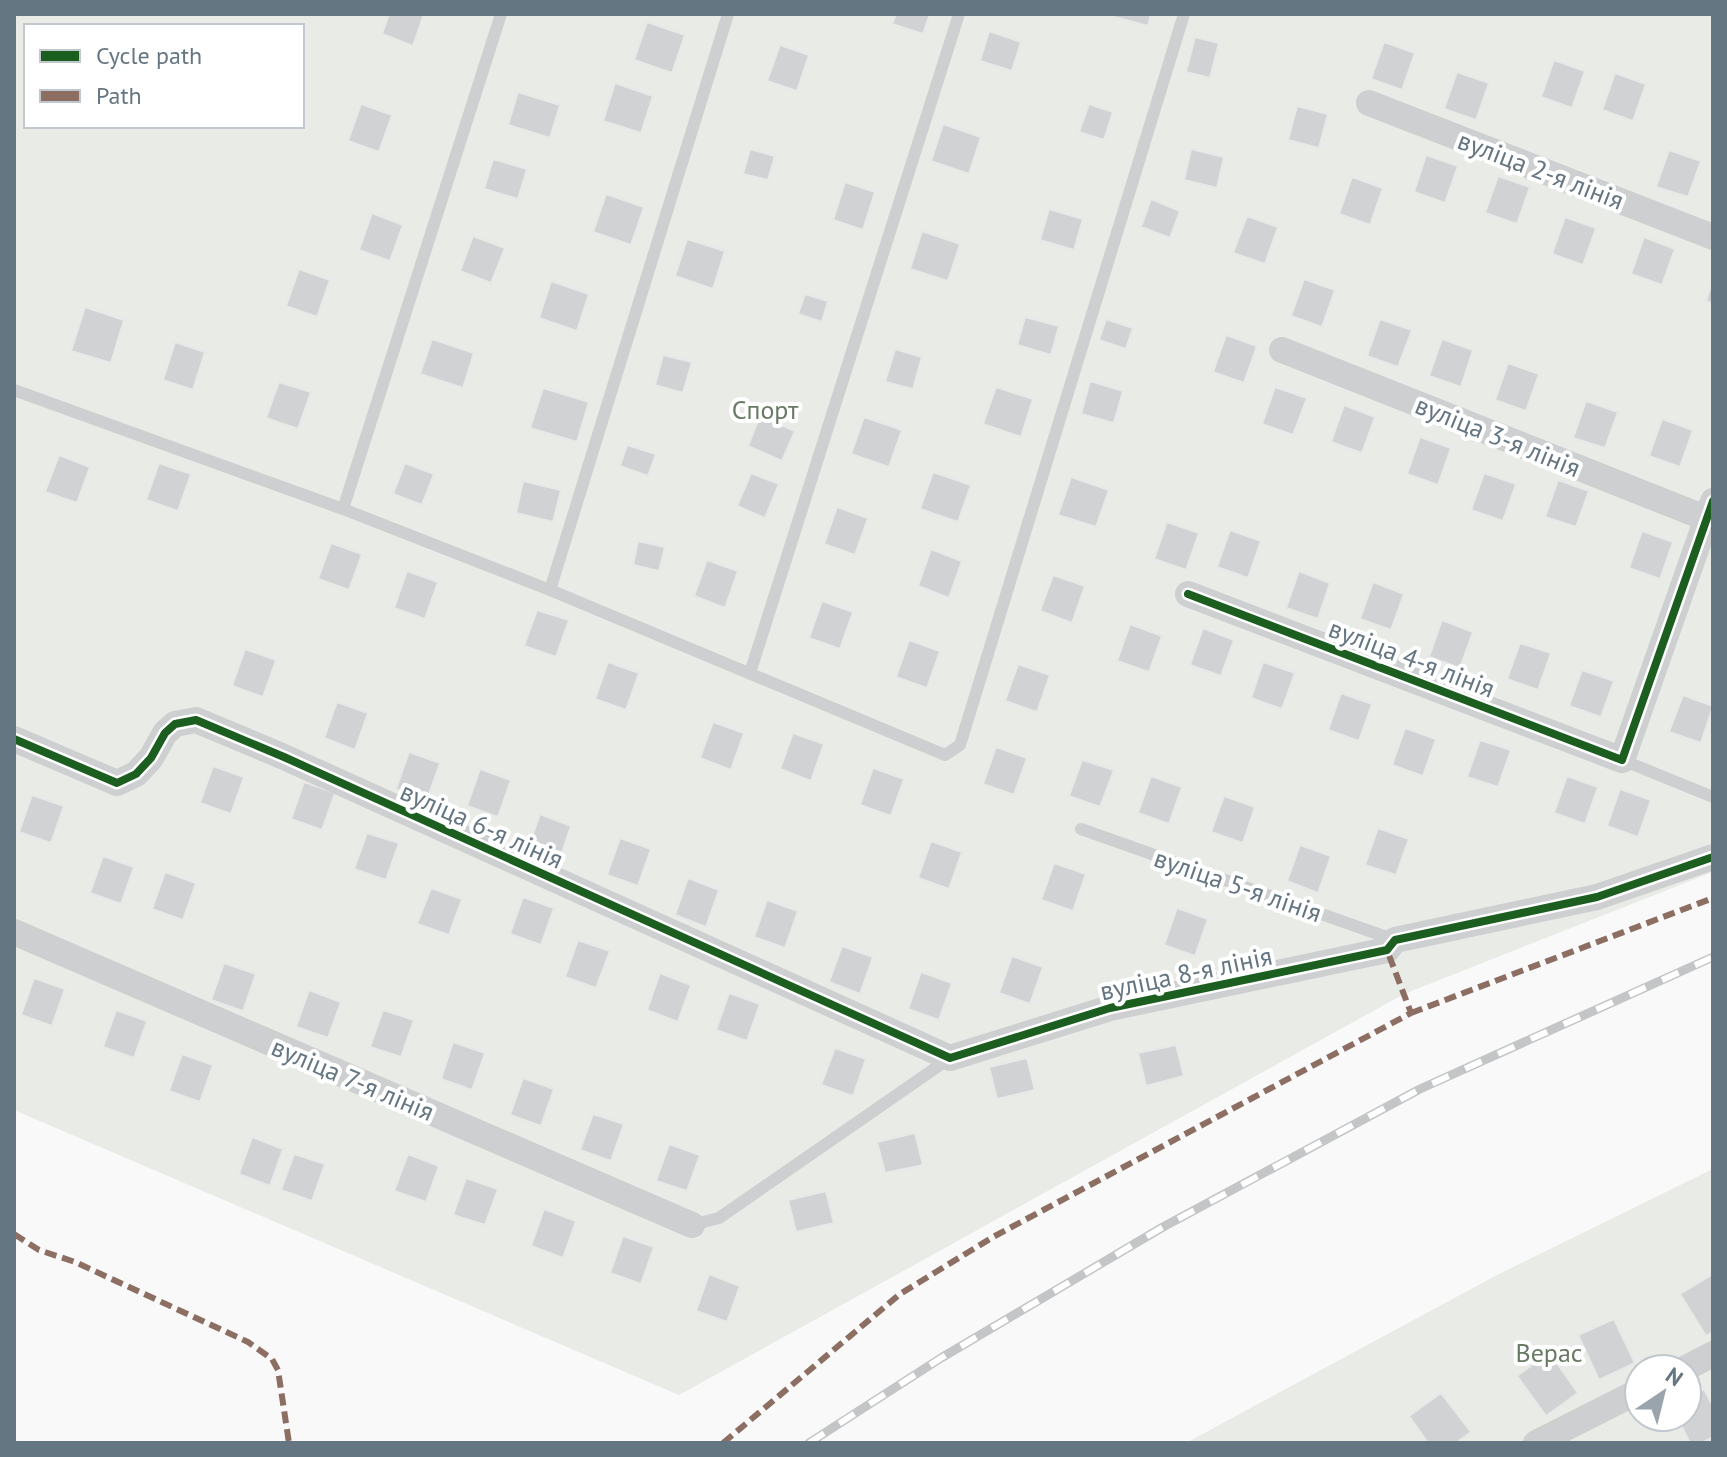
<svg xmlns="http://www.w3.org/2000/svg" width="1727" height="1457" font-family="'PT Sans',sans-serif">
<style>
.green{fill:#e8ebe6;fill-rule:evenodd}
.building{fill:#d0d2d3;stroke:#e8e8e8;stroke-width:2}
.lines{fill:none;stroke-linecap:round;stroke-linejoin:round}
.service{stroke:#cecfd0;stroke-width:12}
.minor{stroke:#cecfd0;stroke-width:26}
.rail-casing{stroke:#c3c5c6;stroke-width:9}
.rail{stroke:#fff;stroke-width:6;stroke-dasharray:18;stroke-linecap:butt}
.quiet{stroke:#8d6e63;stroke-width:6;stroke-dasharray:12 6;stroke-linecap:butt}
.cycleway-casing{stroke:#fff;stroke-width:13}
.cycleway{stroke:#1b5e20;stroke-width:8}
.labels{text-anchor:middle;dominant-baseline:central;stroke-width:8;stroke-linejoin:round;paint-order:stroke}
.street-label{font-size:26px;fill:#657683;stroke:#fff}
.park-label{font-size:26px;fill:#687a64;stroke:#fff}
</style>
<rect width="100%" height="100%" fill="#f9f9f9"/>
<path class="green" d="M14,14H1713V872L1404,994L679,1395L14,1110ZM26,26H302V126H26Z
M1713,1169V1443H1186L1497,1275ZM1639,1369H1687V1417H1639Z"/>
<path class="building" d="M389,14H424L413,46L382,34Z
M896,14H930L923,34L892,24Z
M1103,14H1151L1148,26Z
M647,22L685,35L672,73L634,60Z
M989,31L1021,42L1012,71L980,61Z
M1195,37L1219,43L1210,78L1186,72Z
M1384,42L1415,53L1402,90L1371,79Z
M780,45L809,55L797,91L767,81Z
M1554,60L1585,71L1572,108L1541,97Z
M1457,72L1489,83L1476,120L1444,109Z
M1615,73L1646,84L1633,121L1602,110Z
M615,83L653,96L641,133L603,121Z
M518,92L560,105L550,138L508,125Z
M361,104L392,115L379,152L348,141Z
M1089,104L1113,112L1104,140L1079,132Z
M1297,106L1328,114L1319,148L1288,140Z
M943,124L981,137L969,174L931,161Z
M750,149L775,156L768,180L743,174Z
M1191,149L1224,157L1217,188L1184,180Z
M1669,150L1701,161L1688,197L1656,187Z
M1426,155L1458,166L1445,203L1414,192Z
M493,159L527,169L518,199L484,189Z
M1498,176L1530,187L1517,224L1485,213Z
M1352,177L1383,188L1370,225L1339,214Z
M845,182L875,192L863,230L833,220Z
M606,194L644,207L631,245L593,232Z
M1151,199L1180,211L1170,238L1141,227Z
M1049,209L1083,219L1074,250L1040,240Z
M372,213L403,225L390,261L359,250Z
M1247,216L1278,227L1265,264L1233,253Z
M1565,217L1596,228L1583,265L1552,254Z
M922,231L960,244L948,281L910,269Z
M473,236L505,248L491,283L460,271Z
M1644,237L1675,249L1662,285L1631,274Z
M687,239L725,251L713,289L675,276Z
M299,269L330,280L317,317L286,306Z
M1304,279L1335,290L1322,327L1291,316Z
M1713,280V304L1706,301Z
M551,281L589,294L577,331L539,318Z
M805,294L828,301L822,322L798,314Z
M85,307L124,320L111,363L71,351Z
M1025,317L1059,326L1051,355L1017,345Z
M1106,319L1133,328L1126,349L1099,340Z
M1380,319L1412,330L1398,367L1367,356Z
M1226,335L1257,346L1244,383L1213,372Z
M432,339L474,353L463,388L420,374Z
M1442,339L1473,350L1461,387L1429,376Z
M175,342L205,352L193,390L163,380Z
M895,349L922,357L913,389L885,382Z
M663,355L692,362L683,393L655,385Z
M1508,363L1539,374L1526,411L1495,400Z
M1090,381L1123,391L1114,423L1081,414Z
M279,382L311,392L298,429L266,418Z
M996,387L1033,399L1021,437L983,424Z
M1275,387L1307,398L1293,435L1262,424Z
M543,388L589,402L577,442L530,428Z
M1586,401L1618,412L1605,448L1573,438Z
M1344,405L1375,417L1362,453L1331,442Z
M760,416L795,431L782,461L748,446Z
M864,417L902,430L889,467L851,454Z
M1662,419L1693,430L1680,467L1649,456Z
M1420,437L1451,448L1438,485L1407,474Z
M627,445L656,454L648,476L620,466Z
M59,455L90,467L77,503L45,492Z
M159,463L191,474L178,511L146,500Z
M405,463L434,474L422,505L393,494Z
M933,472L971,485L958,522L920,509Z
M751,473L779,484L765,518L737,506Z
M1484,473L1516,484L1503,521L1471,510Z
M1071,477L1109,490L1096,527L1058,515Z
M1558,480L1589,491L1576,527L1545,517Z
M523,481L561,490L553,522L516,513Z
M837,507L868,518L855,555L824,544Z
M1167,522L1199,533L1186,570L1154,559Z
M1230,530L1261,541L1248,578L1217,567Z
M1642,531L1673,542L1660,579L1629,568Z
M638,541L665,547L659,571L633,565Z
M331,543L362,554L349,590L318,579Z
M931,549L962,561L949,598L918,586Z
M707,560L738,571L725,608L694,596Z
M407,571L438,582L425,619L394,608Z
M1299,571L1330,583L1318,619L1286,608Z
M1053,575L1085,586L1072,623L1040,611Z
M1373,582L1404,594L1391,630L1360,619Z
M822,601L853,612L840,649L809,638Z
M537,610L569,620L556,657L524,646Z
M1442,620L1473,632L1460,668L1429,657Z
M1130,624L1162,636L1149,672L1117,661Z
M1203,628L1234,640L1221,676L1190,665Z
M909,640L940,651L927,688L896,677Z
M1520,643L1551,653L1538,690L1507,679Z
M245,649L276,660L263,697L232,686Z
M608,662L639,673L626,710L595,699Z
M1263,662L1295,673L1282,709L1251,698Z
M1018,664L1050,675L1037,712L1005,701Z
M1582,670L1614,681L1601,717L1569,706Z
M1341,693L1372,704L1359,741L1328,730Z
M1683,695L1713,706L1701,743L1669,732Z
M337,702L368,713L355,750L324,738Z
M713,722L744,733L731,770L700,758Z
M1405,728L1436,739L1423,776L1392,765Z
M793,733L824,744L811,781L780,769Z
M1480,740L1511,750L1498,787L1467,777Z
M996,747L1027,758L1014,795L983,784Z
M409,752L440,763L427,800L396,789Z
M1082,760L1114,770L1100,807L1069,796Z
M213,766L244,777L231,814L200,803Z
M873,768L904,779L891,816L860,805Z
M480,769L511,780L498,817L467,806Z
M1151,776L1182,787L1169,824L1138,813Z
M1567,776L1598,787L1585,824L1554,813Z
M304,782L335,793L322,830L291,819Z
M1620,789L1651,800L1638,837L1607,826Z
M32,795L64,806L51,843L19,832Z
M1224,796L1255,807L1243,843L1211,832Z
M540,814L571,826L559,862L527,851Z
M1378,828L1409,839L1396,875L1365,865Z
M367,833L399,843L386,880L354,869Z
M620,838L651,849L638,886L607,875Z
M931,841L962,852L949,889L918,878Z
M1300,845L1331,856L1318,893L1287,881Z
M103,856L134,867L121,904L90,893Z
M1054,863L1086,874L1073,911L1041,900Z
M165,872L196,883L183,920L152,909Z
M688,878L719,890L706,927L675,915Z
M431,888L462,899L449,935L417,924Z
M523,897L554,908L541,945L510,934Z
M767,900L798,911L785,948L754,937Z
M1177,908L1208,919L1195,956L1164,945Z
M578,940L610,951L596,988L565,977Z
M842,946L873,957L860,994L829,982Z
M1012,956L1043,967L1030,1004L999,993Z
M224,963L256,974L243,1011L211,1000Z
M921,972L952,983L939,1020L908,1009Z
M660,973L691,985L678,1022L647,1010Z
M34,978L65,989L52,1026L21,1015Z
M309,990L341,1002L328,1038L296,1027Z
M729,993L760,1004L747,1041L716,1030Z
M116,1010L147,1021L134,1058L103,1047Z
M383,1010L414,1020L401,1057L370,1047Z
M453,1042L485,1053L472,1090L441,1079Z
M1176,1045L1184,1076L1146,1086L1138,1053Z
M835,1048L866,1059L853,1096L821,1085Z
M182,1054L213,1065L200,1102L169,1091Z
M1027,1058L1035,1090L997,1099L989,1067Z
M523,1078L554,1089L541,1126L510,1115Z
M593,1114L624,1124L611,1161L580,1150Z
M915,1133L923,1165L885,1173L877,1142Z
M252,1137L283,1149L270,1186L239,1174Z
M669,1144L700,1155L687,1191L656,1181Z
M294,1154L325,1164L312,1201L281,1190Z
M408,1154L439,1166L426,1202L394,1191Z
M466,1178L498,1189L485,1225L453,1215Z
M826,1191L834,1223L796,1232L788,1200Z
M544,1209L576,1221L563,1258L531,1246Z
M623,1236L654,1247L641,1284L610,1273Z
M709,1274L740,1286L727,1322L696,1311Z
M1713,1274V1332L1706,1336L1680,1294Z
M1614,1319L1635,1363L1599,1380L1578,1335Z
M1549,1352L1578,1393L1546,1416L1517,1376Z
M1704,1389L1713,1406V1437L1702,1443H1690L1677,1417H1687V1398Z
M1441,1393L1471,1432L1456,1443H1428L1409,1416Z"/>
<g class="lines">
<path class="service" d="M14,390L343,509L550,590L945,755L960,745L1184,14
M343,509L501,14
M550,590L728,14
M750,673L959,14
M1622,760L1713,797
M1081,829L1395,940
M692,1225L719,1218L950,1058"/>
<path class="minor" d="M1369,103L1713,237
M1282,350L1713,521
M1188,594L1622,760L1713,501
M14,739L117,783L136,774L151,758L165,733L175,724L196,720L284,757L950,1058L1110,1008L1387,950L1395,940L1597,897L1713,857
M14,932L692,1225
M1684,1369L1713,1354
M1536,1443L1639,1391"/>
<g class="rail-casing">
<path id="rail" d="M809,1443L941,1358L1163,1227L1420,1089L1713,957"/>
</g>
<use href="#rail" class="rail"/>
<path class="quiet" d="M1411,1013L1713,898
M14,1234L39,1250L75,1262L248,1342L272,1359L278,1370L289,1443
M723,1443L900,1294L993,1237L1411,1013L1387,950"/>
<g class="cycleway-casing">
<path id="cycleway" d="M1188,594L1622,760L1713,501
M14,739L117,783L136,774L151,758L165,733L175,724L196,720L284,757L950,1058L1110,1008L1387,950L1395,940L1597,897L1713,857"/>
</g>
<use href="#cycleway" class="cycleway"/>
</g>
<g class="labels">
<g class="street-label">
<text transform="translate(1541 170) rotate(21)">вуліца 2-я лінія</text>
<text transform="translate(1498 436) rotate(22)">вуліца 3-я лінія</text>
<text transform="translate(1412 658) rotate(21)">вуліца 4-я лінія</text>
<text transform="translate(482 825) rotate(24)">вуліца 6-я лінія</text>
<text transform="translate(1238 885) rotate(19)">вуліца 5-я лінія</text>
<text transform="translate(1186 973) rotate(-12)">вуліца 8-я лінія</text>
<text transform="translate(353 1079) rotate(23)">вуліца 7-я лінія</text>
</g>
<g class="park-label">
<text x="765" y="409">Спорт</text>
<text x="1549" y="1352">Верас</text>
</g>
</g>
<rect width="1727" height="1457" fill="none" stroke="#657683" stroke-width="32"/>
<rect x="24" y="24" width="280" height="104" fill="#ffffff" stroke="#c1c8cd" stroke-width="2"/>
<rect x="40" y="50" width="40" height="12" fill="#1b5e20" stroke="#c1c8cd" stroke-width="2"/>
<text x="96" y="64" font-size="24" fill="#657683">Cycle path</text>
<rect x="40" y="90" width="40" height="12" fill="#8d6e63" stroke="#c1c8cd" stroke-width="2"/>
<text x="96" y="104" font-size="24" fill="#657683">Path</text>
<g transform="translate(1663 1393) rotate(35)"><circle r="38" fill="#ffffff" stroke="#c1c8cd" stroke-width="2"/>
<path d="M0-6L14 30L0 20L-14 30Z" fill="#99a4ac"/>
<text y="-12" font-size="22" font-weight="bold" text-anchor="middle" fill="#657683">N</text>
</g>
</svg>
